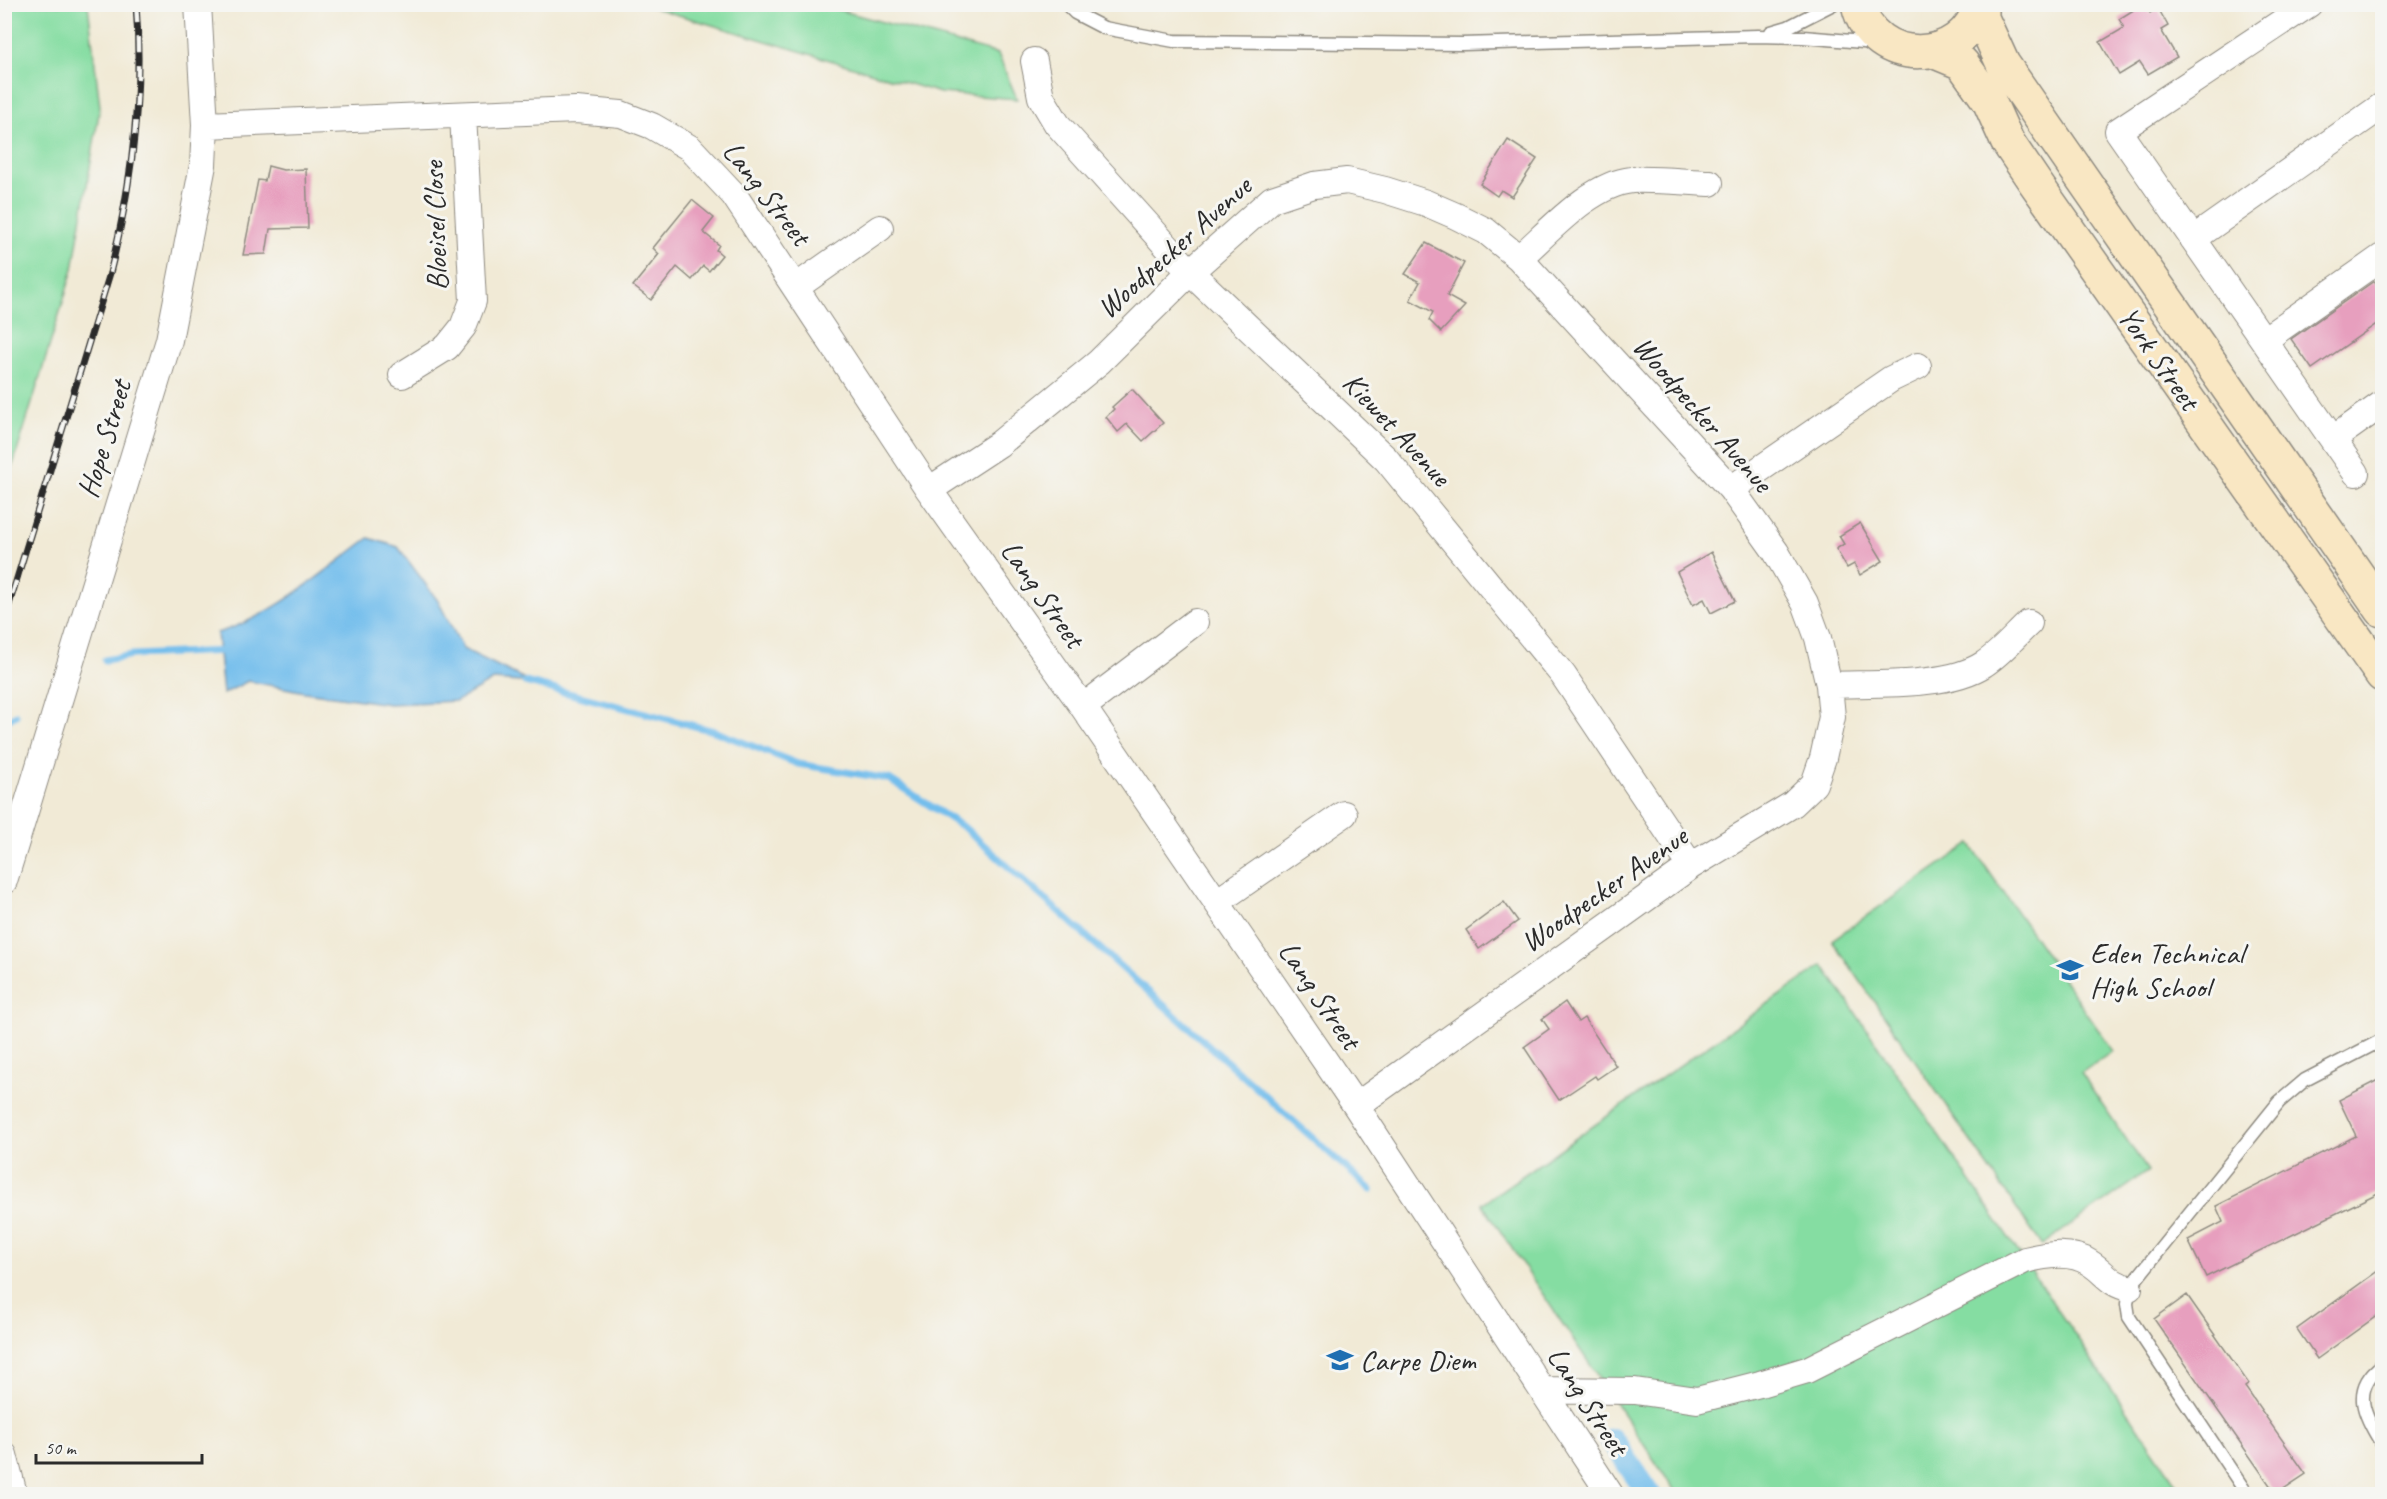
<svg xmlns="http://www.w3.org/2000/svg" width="2387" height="1499" font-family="Caveat,sans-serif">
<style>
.green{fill:#85dda2;stroke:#588466;stroke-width:1.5}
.water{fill:#73beec;stroke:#4f748c;stroke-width:1.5}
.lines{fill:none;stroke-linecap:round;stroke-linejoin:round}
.stream{stroke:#73beec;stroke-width:7}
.canal{stroke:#73beec;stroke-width:24}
.building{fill:#e79fbe}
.lane-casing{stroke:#8e8a80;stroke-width:15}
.street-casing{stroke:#8e8a80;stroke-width:28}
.secondary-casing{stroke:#8e8a80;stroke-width:36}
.lane{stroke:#fff;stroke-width:12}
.street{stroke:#fff;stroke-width:26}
.secondary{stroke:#f9e7c3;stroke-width:33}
.rail-casing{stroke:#2b2b2b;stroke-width:7}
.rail{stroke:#f6f6f2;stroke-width:4.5;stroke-dasharray:14;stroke-linecap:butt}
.labels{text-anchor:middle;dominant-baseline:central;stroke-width:6;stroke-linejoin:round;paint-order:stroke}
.street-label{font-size:30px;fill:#2b2b2b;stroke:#f6f6f2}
.poi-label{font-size:30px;fill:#2b2b2b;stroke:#f6f6f2;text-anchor:start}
</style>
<rect width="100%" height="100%" fill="#f6f6f2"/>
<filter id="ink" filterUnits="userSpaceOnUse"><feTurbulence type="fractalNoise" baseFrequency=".0167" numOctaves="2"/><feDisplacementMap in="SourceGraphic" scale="12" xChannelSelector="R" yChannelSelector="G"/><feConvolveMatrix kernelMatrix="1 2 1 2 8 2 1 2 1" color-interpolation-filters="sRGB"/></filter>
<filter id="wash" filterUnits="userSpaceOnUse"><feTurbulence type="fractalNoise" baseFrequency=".008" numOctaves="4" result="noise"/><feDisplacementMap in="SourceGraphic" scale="24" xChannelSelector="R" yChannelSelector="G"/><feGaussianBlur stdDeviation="1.35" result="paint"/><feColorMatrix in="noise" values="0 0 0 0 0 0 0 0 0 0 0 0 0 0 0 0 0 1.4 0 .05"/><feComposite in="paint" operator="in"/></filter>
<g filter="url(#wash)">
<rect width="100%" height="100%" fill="#f1ead6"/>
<path class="green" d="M5,4L88,5L100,107L73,269L5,491Z
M645,5H821L998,54L1017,99L940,93Z
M1970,844L2113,1051L2081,1073L2148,1171L2042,1245L1832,940Z
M1823,965L2183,1494H1677L1482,1204Z"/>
<path class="water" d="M369,538L398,547L438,601L463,649L533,683L493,680L457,701L389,704L305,692L248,681L223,694L217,633C275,616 321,573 369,538Z"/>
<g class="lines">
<path class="stream" d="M105,660L133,655L225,651
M525,682L714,731L798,764L889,779L966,829L1371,1190
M4,722L16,715"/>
<path class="canal" d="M1612,1440L1649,1494"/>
</g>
<g id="blocks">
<path class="building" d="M2143,4H2146L2150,13L2158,8L2168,26L2161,30L2177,57L2148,74L2140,62L2119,75L2100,42L2124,28L2119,19Z
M1508,140L1537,159L1512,197L1501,190L1497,196L1480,184Z
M268,166L283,170L306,169L308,228L270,229L266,254L243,255L258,180L265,181Z
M692,200L714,218L703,232L719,245L716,250L722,255L709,271L703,266L692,280L677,267L651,300L633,286L659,254L653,248Z
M1426,243L1464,263L1447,296L1465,306L1441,332L1429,320L1433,312L1410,300L1420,282L1405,274Z
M2374,281L2382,293V320L2312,369L2291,339Z
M1132,389L1163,423L1143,441L1127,424L1118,432L1106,417L1114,409L1112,407Z
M1860,523L1883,561L1860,575L1854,564L1847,568L1836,549L1844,544L1839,536Z
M1711,552L1735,601L1711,613L1704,599L1693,605L1677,572Z
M1504,902L1518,921L1479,949L1466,930Z
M1565,1002L1578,1022L1584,1018L1616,1066L1597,1079L1595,1076L1559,1100L1524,1047L1549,1029L1542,1019Z
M2382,1078V1191L2206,1277L2188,1240L2223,1222L2216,1206L2356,1136L2339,1100Z
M2382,1268V1312L2317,1359L2297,1329Z
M2187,1295L2249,1384L2245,1387L2306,1474L2276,1494L2154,1319Z"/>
</g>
</g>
<g filter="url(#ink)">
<use href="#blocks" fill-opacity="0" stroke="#8e8a80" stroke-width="1.5"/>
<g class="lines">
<g class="lane-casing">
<path id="lane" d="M1066,4L1075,13L1104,28L1174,41L1462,44L1758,36L1803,37L1875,43
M1771,32L1788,27L1833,4
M2382,1365C2350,1389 2364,1416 2382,1444
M2247,1494L2129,1317L2127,1304L2129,1288L2279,1102L2305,1080L2382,1040"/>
</g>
<g class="street-casing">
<path id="street" d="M2309,4L2118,131L2356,473
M1034,61L1041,97L1057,124L1190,272L1386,459L1563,675L1691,866
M205,125L576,110L621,114L652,126L690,148L734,195L929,490L1083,707L1356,1106L1610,1494
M2193,239L2382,106
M1519,258C1549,232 1590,184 1632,180C1657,179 1685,182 1710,183
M796,287L880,228
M2264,340L2382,257
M402,375L447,347L463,327L473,301L463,115
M2333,439L2382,404
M1731,489L1891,379L1918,366
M929,490L999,444L1099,362L1190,272L1272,199L1314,185L1347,181L1385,190L1426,203L1456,216L1486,231L1519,258L1731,489L1776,552L1805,603L1818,638L1829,685L1832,717L1823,758L1814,784L1793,804L1691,866L1356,1106
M1829,685C1872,683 1948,688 1984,664C2000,654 2015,636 2029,623
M1083,707L1195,622
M4,881L169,340L203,165L205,125L198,4
M1217,902L1344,814
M1542,1390L1635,1391L1697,1400L1760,1384L1807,1370L2025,1260C2046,1255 2071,1250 2090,1263C2106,1273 2109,1284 2129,1288
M4,1455L14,1494"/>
</g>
<g class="secondary-casing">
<path id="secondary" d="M1858,4C1872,68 1965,67 1980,4
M1982,4V18L2003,64L2382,610
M1933,51L1962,63L1989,101L2007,141L2034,181L2382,675"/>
</g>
<use href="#lane" class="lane"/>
<use href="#street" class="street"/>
<use href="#secondary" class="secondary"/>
<g class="rail-casing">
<path id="rail" d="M4,621L110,273C132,185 143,95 136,4"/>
</g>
<use href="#rail" class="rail"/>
</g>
</g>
<defs>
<g id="school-bare" transform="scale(2.07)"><path d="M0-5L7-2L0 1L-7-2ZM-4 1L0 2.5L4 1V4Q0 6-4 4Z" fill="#1f6fb2" stroke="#f6f6f2" stroke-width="2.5" paint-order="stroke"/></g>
</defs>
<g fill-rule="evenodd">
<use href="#school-bare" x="2070" y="970"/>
<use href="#school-bare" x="1340" y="1360"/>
</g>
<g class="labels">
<g class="street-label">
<text transform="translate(767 193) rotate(52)">Lang Street</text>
<text transform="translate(435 226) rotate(-92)">Bloeisel Close</text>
<text transform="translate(1174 247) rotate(-42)">Woodpecker Avenue</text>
<text transform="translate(2159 358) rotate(55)">York Street</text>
<text transform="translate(1703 414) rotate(49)">Woodpecker Avenue</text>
<text transform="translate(1397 429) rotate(47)">Kiewet Avenue</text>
<text transform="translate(104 439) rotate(-73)">Hope Street</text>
<text transform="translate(1043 594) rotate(55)">Lang Street</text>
<text transform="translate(1604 889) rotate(-35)">Woodpecker Avenue</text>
<text transform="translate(1320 995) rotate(56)">Lang Street</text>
<text transform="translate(1588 1401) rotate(57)">Lang Street</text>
</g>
<g class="poi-label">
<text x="2090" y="953">Eden Technical<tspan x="2090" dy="34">High School</tspan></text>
<text x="1360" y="1360">Carpe Diem</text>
</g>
</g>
<rect width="2387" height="1499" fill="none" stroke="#f6f6f2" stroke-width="24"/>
<path d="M36 1454v9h166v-9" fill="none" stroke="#2b2b2b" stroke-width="3"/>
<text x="45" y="1454" font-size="18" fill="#2b2b2b" stroke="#f6f6f2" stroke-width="4.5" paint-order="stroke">50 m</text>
</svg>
